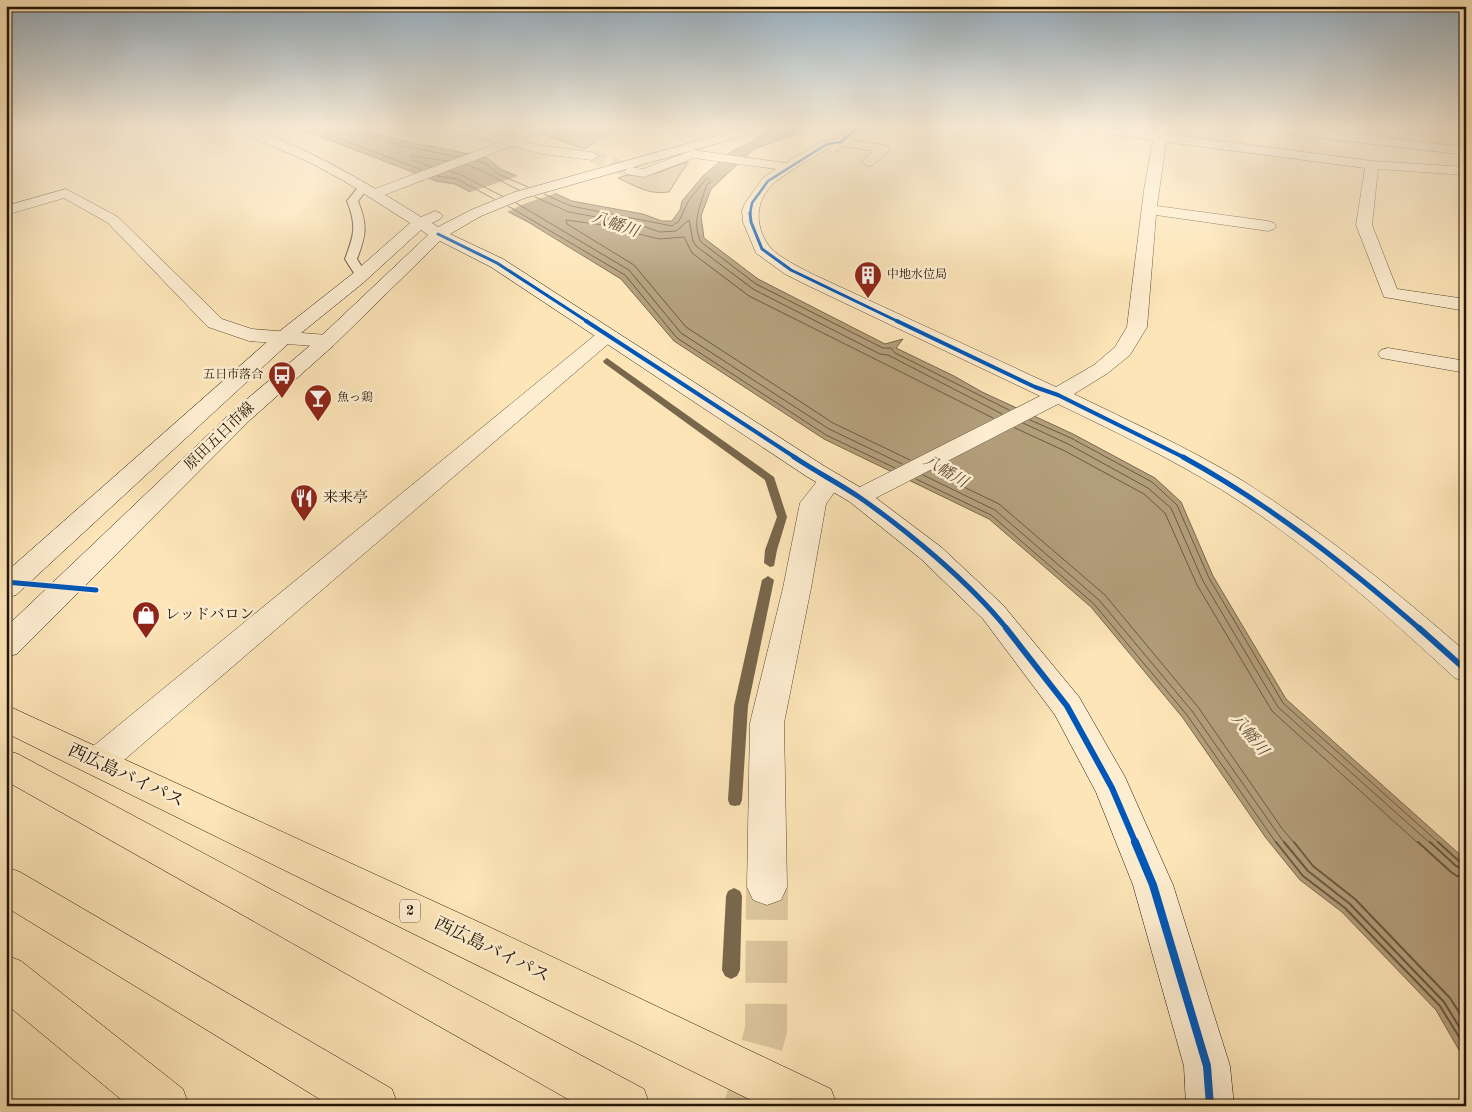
<svg xmlns="http://www.w3.org/2000/svg" width="1472" height="1112" font-family="'Old Standard TT','Noto Serif JP',serif">
<style>
.green{fill:#d8c19a;stroke:#7e6a50}
.water{fill:#b39e7b;stroke:#79674c}
.pier{fill:#fde5b8}
.lines{fill:none;stroke-linecap:round;stroke-linejoin:round}
.shore-far1{stroke:#6b5940;stroke-width:1}
.shore{stroke:#6b5940;stroke-width:2}
.stream{fill:#79674c;fill-rule:evenodd}
.street-tunnel-far1{stroke:#dcc69d;stroke-width:14;stroke-dasharray:14 7;stroke-linecap:butt}
.street-tunnel{stroke:#dcc69d;stroke-width:42;stroke-dasharray:42 21;stroke-linecap:butt}
.lane-casing{stroke:#5a4832;stroke-width:2}
.street-casing{stroke:#5a4832;stroke-width:1}
.secondary-casing{stroke:#231405;stroke-width:1}
.highway-casing{stroke:#231405;stroke-width:1}
.lane{fill:#feeed1;fill-rule:evenodd}
.street{fill:#feeed1;fill-rule:evenodd}
.secondary{fill:#feeed1;fill-rule:evenodd}
.highway{fill:#fde5b8;fill-rule:evenodd}
.cycleway-far5-casing{stroke:#feeed1;stroke-width:4}
.cycleway-far4-casing{stroke:#feeed1;stroke-width:5}
.cycleway-far3-casing{stroke:#feeed1;stroke-width:6}
.cycleway-far2-casing{stroke:#feeed1;stroke-width:8}
.cycleway-far1-casing{stroke:#feeed1;stroke-width:9}
.cycleway-casing{stroke:#feeed1;stroke-width:11}
.cycleway-far5{stroke:#0057b8;stroke-width:2.5}
.cycleway-far4{stroke:#0057b8;stroke-width:3}
.cycleway-far3{stroke:#0057b8;stroke-width:4}
.cycleway-far2{stroke:#0057b8;stroke-width:5}
.cycleway-far1{stroke:#0057b8;stroke-width:6}
.cycleway{stroke:#0057b8;stroke-width:8}
.labels{text-anchor:middle;dominant-baseline:central;stroke-width:5;stroke-linejoin:round;paint-order:stroke}
.far-poi-label{font-size:12px;fill:#231405;stroke:#feeed1;text-anchor:start}
.shield{fill:#feeed1;stroke:#655542;stroke-width:1}
.shield-label{font-size:14px;font-weight:bold;fill:#231405}
.street-label{font-size:15px;fill:#231405;stroke:#feeed1}
.poi-label{font-size:15px;fill:#231405;stroke:#feeed1;text-anchor:start}
.water-label{font-size:16px;font-style:italic;fill:#64523a;stroke:#feeed1}
.near-street-label{font-size:18px;fill:#231405;stroke:#feeed1}
</style>
<rect width="100%" height="100%" fill="#fde5b8"/>
<filter id="stains"><feTurbulence type="fractalNoise" baseFrequency=".004" numOctaves="4"/><feColorMatrix values="0 0 0 0 .2 0 0 0 0 .09 0 0 0 0 .02 0 0 0 .5 -.17"/></filter>
<radialGradient id="worn" r=".72"><stop offset=".6" stop-color="#630" stop-opacity="0"/><stop offset="1" stop-color="#630" stop-opacity=".3"/></radialGradient>
<path class="green" d="M544,127H616L585,149L536,132Z
M688,162L669,192C647,195 637,186 618,178C634,171 637,178 649,175C663,172 674,165 688,162Z"/>
<path class="water" d="M295,127H363L378,134L421,145L437,147L487,158L501,169L572,201L643,214L662,221H672L680,210L682,201L703,176L732,151L756,140L771,127H815L754,149L711,189L701,216L704,238L758,279L885,344L903,339L896,348L954,376L982,392L1073,434L1155,478L1181,502L1213,576L1286,699L1466,860V1054L1459,1050L1436,1010L1342,912L1300,880L1266,838L1183,718L1091,607L989,519L824,439L674,341L621,279L528,222L455,184L436,181Z"/>
<path class="pier" d="M521,175L559,192L524,204L505,213L467,193Z"/>
<g class="lines">
<path class="shore-far1" d="M309,127L422,170
M362,127L365,133L399,145L458,157
M477,161L485,163L498,174L528,187
M466,165C485,170 501,182 519,190
M431,167L413,160L412,156L447,161
M449,171L459,174L502,196
M438,176L457,179L494,199
M544,194L571,206L672,226L679,221L689,200L706,179H709L711,182L707,184C701,204 691,222 701,242L756,284L883,348H891L895,353L1009,410
M535,197L569,212L640,225L660,232L676,231L689,220L693,241L696,246L753,289L880,354L888,355L1002,414
M516,203L629,270L681,333L829,429L902,464
M508,206L625,275L677,338L826,435L895,468
M1030,420L1071,438L1152,482L1177,505L1209,578L1283,703L1440,844
M1023,423L1068,444L1148,488L1171,508L1203,581L1278,707L1431,844
M1015,428L1065,451L1144,494L1165,513L1197,585L1272,711L1419,844
M910,460L833,423L686,327L634,265L567,224L566,220L603,225L659,239L684,237L692,253L749,296L993,418
M931,471L999,504L1105,595L1198,707L1281,827L1295,844
M923,475L995,510L1099,600L1192,711L1285,844
M916,479L991,515L1094,604L1187,715L1277,844"/>
<path class="shore" d="M1276,842L1303,876L1345,908L1440,1006L1466,1048
M1284,842L1308,871L1350,904L1444,1002L1466,1038
M1294,842L1313,866L1355,899L1450,998L1466,1023
M1418,842L1451,872L1457,876L1466,877
M1430,842L1456,866L1466,870
M1438,842L1460,862L1466,863"/>
<path class="stream" d="M607,358L774,477L787,517L777,550L774,566L770,567L764,563L765,550L777,517L765,480L604,363L603,361Z
M768,576L774,580L748,706L742,800L740,805L735,806L730,805L728,800L734,706L762,580Z
M734,888L740,891L742,896L740,970L737,976L731,979L725,976L722,970L726,896L728,891Z"/>
<path class="street-tunnel-far1" d="M592,156L631,171"/>
<path class="street-tunnel" d="M745,1106L766,1030L767,887"/>
<g class="lane-casing">
<path id="lane" d="M364,184L369,187L358,201C368,226 366,235 357,259L367,275L361,279L357,278L345,259C354,235 357,226 347,201L360,185Z"/>
</g>
<g class="street-casing">
<path id="street" d="M445,127H465L510,138L526,127H540L522,141L543,146L592,152L599,156L592,160L543,154L512,146L379,197H369L367,194L369,191L498,143L447,130Z
M852,127H865L851,140L884,145L890,149L873,165L868,166L861,162L873,151L844,146L833,153L827,149C809,160 790,170 774,183C755,200 754,225 769,246C777,257 808,272 821,278L1056,387L1094,365L1115,347L1127,327L1144,190L1153,140L1084,131L1078,127H1110L1155,133L1156,127H1168L1167,134L1372,161L1466,167V175L1378,169L1372,225L1397,289L1466,299V311L1384,297L1356,225L1365,168L1166,142L1157,206L1268,221L1274,223L1276,226L1274,229L1268,231L1156,215L1147,327L1130,355L1108,373L1074,394C1131,422 1189,448 1243,481C1322,531 1395,590 1466,652V682L1455,678C1382,611 1307,543 1222,490C1170,458 1114,431 1058,404L868,502L859,505L850,502L846,497L850,492L1040,396L809,286L785,274L756,253L743,222L742,211L745,203L763,178L776,169L694,158L644,177L626,174L624,171L631,167L643,169L693,150L786,163L822,141L837,139Z
M1255,127H1290L1466,147V155L1261,131Z
M1451,127H1466V135Z
M66,189L118,217L222,319L252,329L327,335L334,337L337,341L334,345L327,347L249,341L208,327L108,223L64,198L6,215V206Z
M607,329L614,331L617,335L614,339L110,772L98,777L86,772L81,762L86,752L600,331Z
M1388,348L1466,361V373L1381,358L1378,354L1381,350Z
M831,473L840,475L843,480L826,504L811,588L784,723L787,887L781,900L767,905L753,900L747,887L750,723L783,588L800,503L822,475Z"/>
</g>
<g class="secondary-casing">
<path id="secondary" d="M234,127C253,126 268,134 285,142C333,162 376,189 421,217L435,211L440,213L443,216L440,219L432,223L438,227L471,210L515,192L747,127H766L764,130L525,198L481,216L450,234L503,259L824,466L868,492L941,547L1003,605L1079,697L1125,777L1173,885L1230,1066L1234,1106H1186L1184,1066L1133,885L1096,792L1055,715L983,619L921,559L850,502L806,476L491,267L440,241L334,345L249,421L17,654L6,657V627L233,411L320,337L428,235L421,230L363,283L290,342L16,595L6,598V572L276,334L351,275L410,223L344,181L309,162L236,130Z"/>
</g>
<g class="highway-casing">
<path id="highway" d="M6,705L483,924L831,1089L837,1106H763L6,733Z
M6,750L18,754L644,1089L650,1106H580L6,781Z
M6,867L20,872L392,1089L398,1106H331L6,907Z
M6,955L21,961L183,1089L189,1106H129L6,1004Z"/>
</g>
<use href="#lane" class="lane"/>
<use href="#street" class="street"/>
<use href="#secondary" class="secondary"/>
<use href="#highway" class="highway"/>
<g class="cycleway-far5-casing">
<path id="cycleway-far5" d="M750,214L752,203L768,181L827,144L841,142L859,127"/>
</g>
<g class="cycleway-far4-casing">
<path id="cycleway-far4" d="M750,213L751,222L762,249L791,270L899,322
M438,234L497,263L588,322"/>
</g>
<g class="cycleway-far3-casing">
<path id="cycleway-far3" d="M586,321L796,458
M897,321L1035,387L1058,395L1185,458"/>
</g>
<g class="cycleway-far2-casing">
<path id="cycleway-far2" d="M794,457C815,471 838,483 859,497C908,531 970,583 1007,629
M1183,457C1269,504 1346,565 1420,629
M6,582L96,590"/>
</g>
<g class="cycleway-far1-casing">
<path id="cycleway-far1" d="M1006,628L1067,706L1112,788L1136,844
M1419,628L1466,670"/>
</g>
<g class="cycleway-casing">
<path id="cycleway" d="M1135,842L1153,885L1207,1066L1210,1106"/>
</g>
<use href="#cycleway-far5" class="cycleway-far5"/>
<use href="#cycleway-far4" class="cycleway-far4"/>
<use href="#cycleway-far3" class="cycleway-far3"/>
<use href="#cycleway-far2" class="cycleway-far2"/>
<use href="#cycleway-far1" class="cycleway-far1"/>
<use href="#cycleway" class="cycleway"/>
</g>
<linearGradient id="sky" x2="0" y2="1"><stop stop-color="#93abbc"/><stop offset="0.45" stop-color="#fef3df"/><stop offset="1" stop-color="#fef3df" stop-opacity="0"/></linearGradient>
<rect width="1472" height="282" fill="url(#sky)"/>
<defs>
<g id="building-pin" transform="scale(1.4375)"><path d="M0 17L-7.5 6A9.5 9.5 0 1 1 7.5 6Z" fill="#8f2418" stroke="#feeed1"/><path d="M-4-6H4V6H1V3H-1V6H-4ZM-2.5-4.3h1.7v1.8h-1.7ZM.8-4.3h1.7v1.8H.8ZM-2.5-1h1.7V.8h-1.7ZM.8-1h1.7V.8H.8Z" fill="#fff"/></g>
<g id="bus-pin" transform="scale(1.4375)"><path d="M0 17L-7.5 6A9.5 9.5 0 1 1 7.5 6Z" fill="#8f2418" stroke="#feeed1"/><path d="M-5-6H5V4H4V6H2V4H-2V6H-4V4H-5ZM-3.5-4V0h7V-4ZM-3.5 1.2v1.5H-2V1.2ZM2 1.2v1.5H3.5V1.2Z" fill="#fff"/></g>
<g id="bar-pin" transform="scale(1.4375)"><path d="M0 17L-7.5 6A9.5 9.5 0 1 1 7.5 6Z" fill="#8f2418" stroke="#feeed1"/><path d="M-6-5H6L.8 .8V4.5H3.5V6h-7V4.5H-.8V.8Z" fill="#fff"/></g>
<g id="restaurant-pin" transform="scale(1.4375)"><path d="M0 17L-7.5 6A9.5 9.5 0 1 1 7.5 6Z" fill="#8f2418" stroke="#feeed1"/><path d="M-5-6h1v4h1v-4h1v4h1v-4h1v5L-1.5 .5V6h-2V.5L-5-1ZM5-6V6H3V1.5H1.5Q1.5-4 5-6Z" fill="#fff"/></g>
<g id="shop-pin" transform="scale(1.4375)"><path d="M0 17L-7.5 6A9.5 9.5 0 1 1 7.5 6Z" fill="#8f2418" stroke="#feeed1"/><path d="M-5-2.5h2.3a2.7 3.5 0 0 1 5.4 0H5L5.5 6h-11ZM-1.5-2.5h3a1.5 2.3 0 0 0-3 0Z" fill="#fff"/></g>
</defs>
<g fill-rule="evenodd">
<use href="#building-pin" x="868" y="275"/>
<use href="#bus-pin" x="282" y="375"/>
<use href="#bar-pin" x="318" y="398"/>
<use href="#restaurant-pin" x="304" y="498"/>
<use href="#shop-pin" x="146" y="615"/>
</g>
<g class="labels">
<g class="far-poi-label">
<text x="887" y="275">中地水位局</text>
<text x="263" y="375" text-anchor="end">五日市落合</text>
<text x="337" y="398">魚っ鶏</text>
</g>
<rect class="shield" x="400" y="899.5" width="20" height="23" rx="4"/>
<g class="shield-label">
<text x="410" y="911">2</text>
</g>
<g class="street-label">
<text transform="translate(220 437) rotate(-44)">原田五日市線</text>
</g>
<g class="poi-label">
<text x="323" y="498">来来亭</text>
<text x="165" y="615">レッドバロン</text>
</g>
<g class="water-label">
<text transform="translate(615 225) rotate(19)">八幡川</text>
<text transform="translate(945 472) rotate(31)">八幡川</text>
<text transform="translate(1249 735) rotate(51)">八幡川</text>
</g>
<g class="near-street-label">
<text transform="translate(126 776) rotate(25)">西広島バイパス</text>
<text transform="translate(492 950) rotate(26)">西広島バイパス</text>
</g>
</g>
<rect width="1472" height="1112" fill="none" stroke="#fde5b8" stroke-width="25"/>
<rect x="8" y="8" width="1457" height="1097" fill="none" stroke="#231405" stroke-width="2.5"/>
<rect x="12" y="12" width="1447" height="1087" fill="none" stroke="#231405"/>
<rect width="100%" height="100%" filter="url(#stains)"/>
<rect width="100%" height="100%" fill="url(#worn)"/>
</svg>
